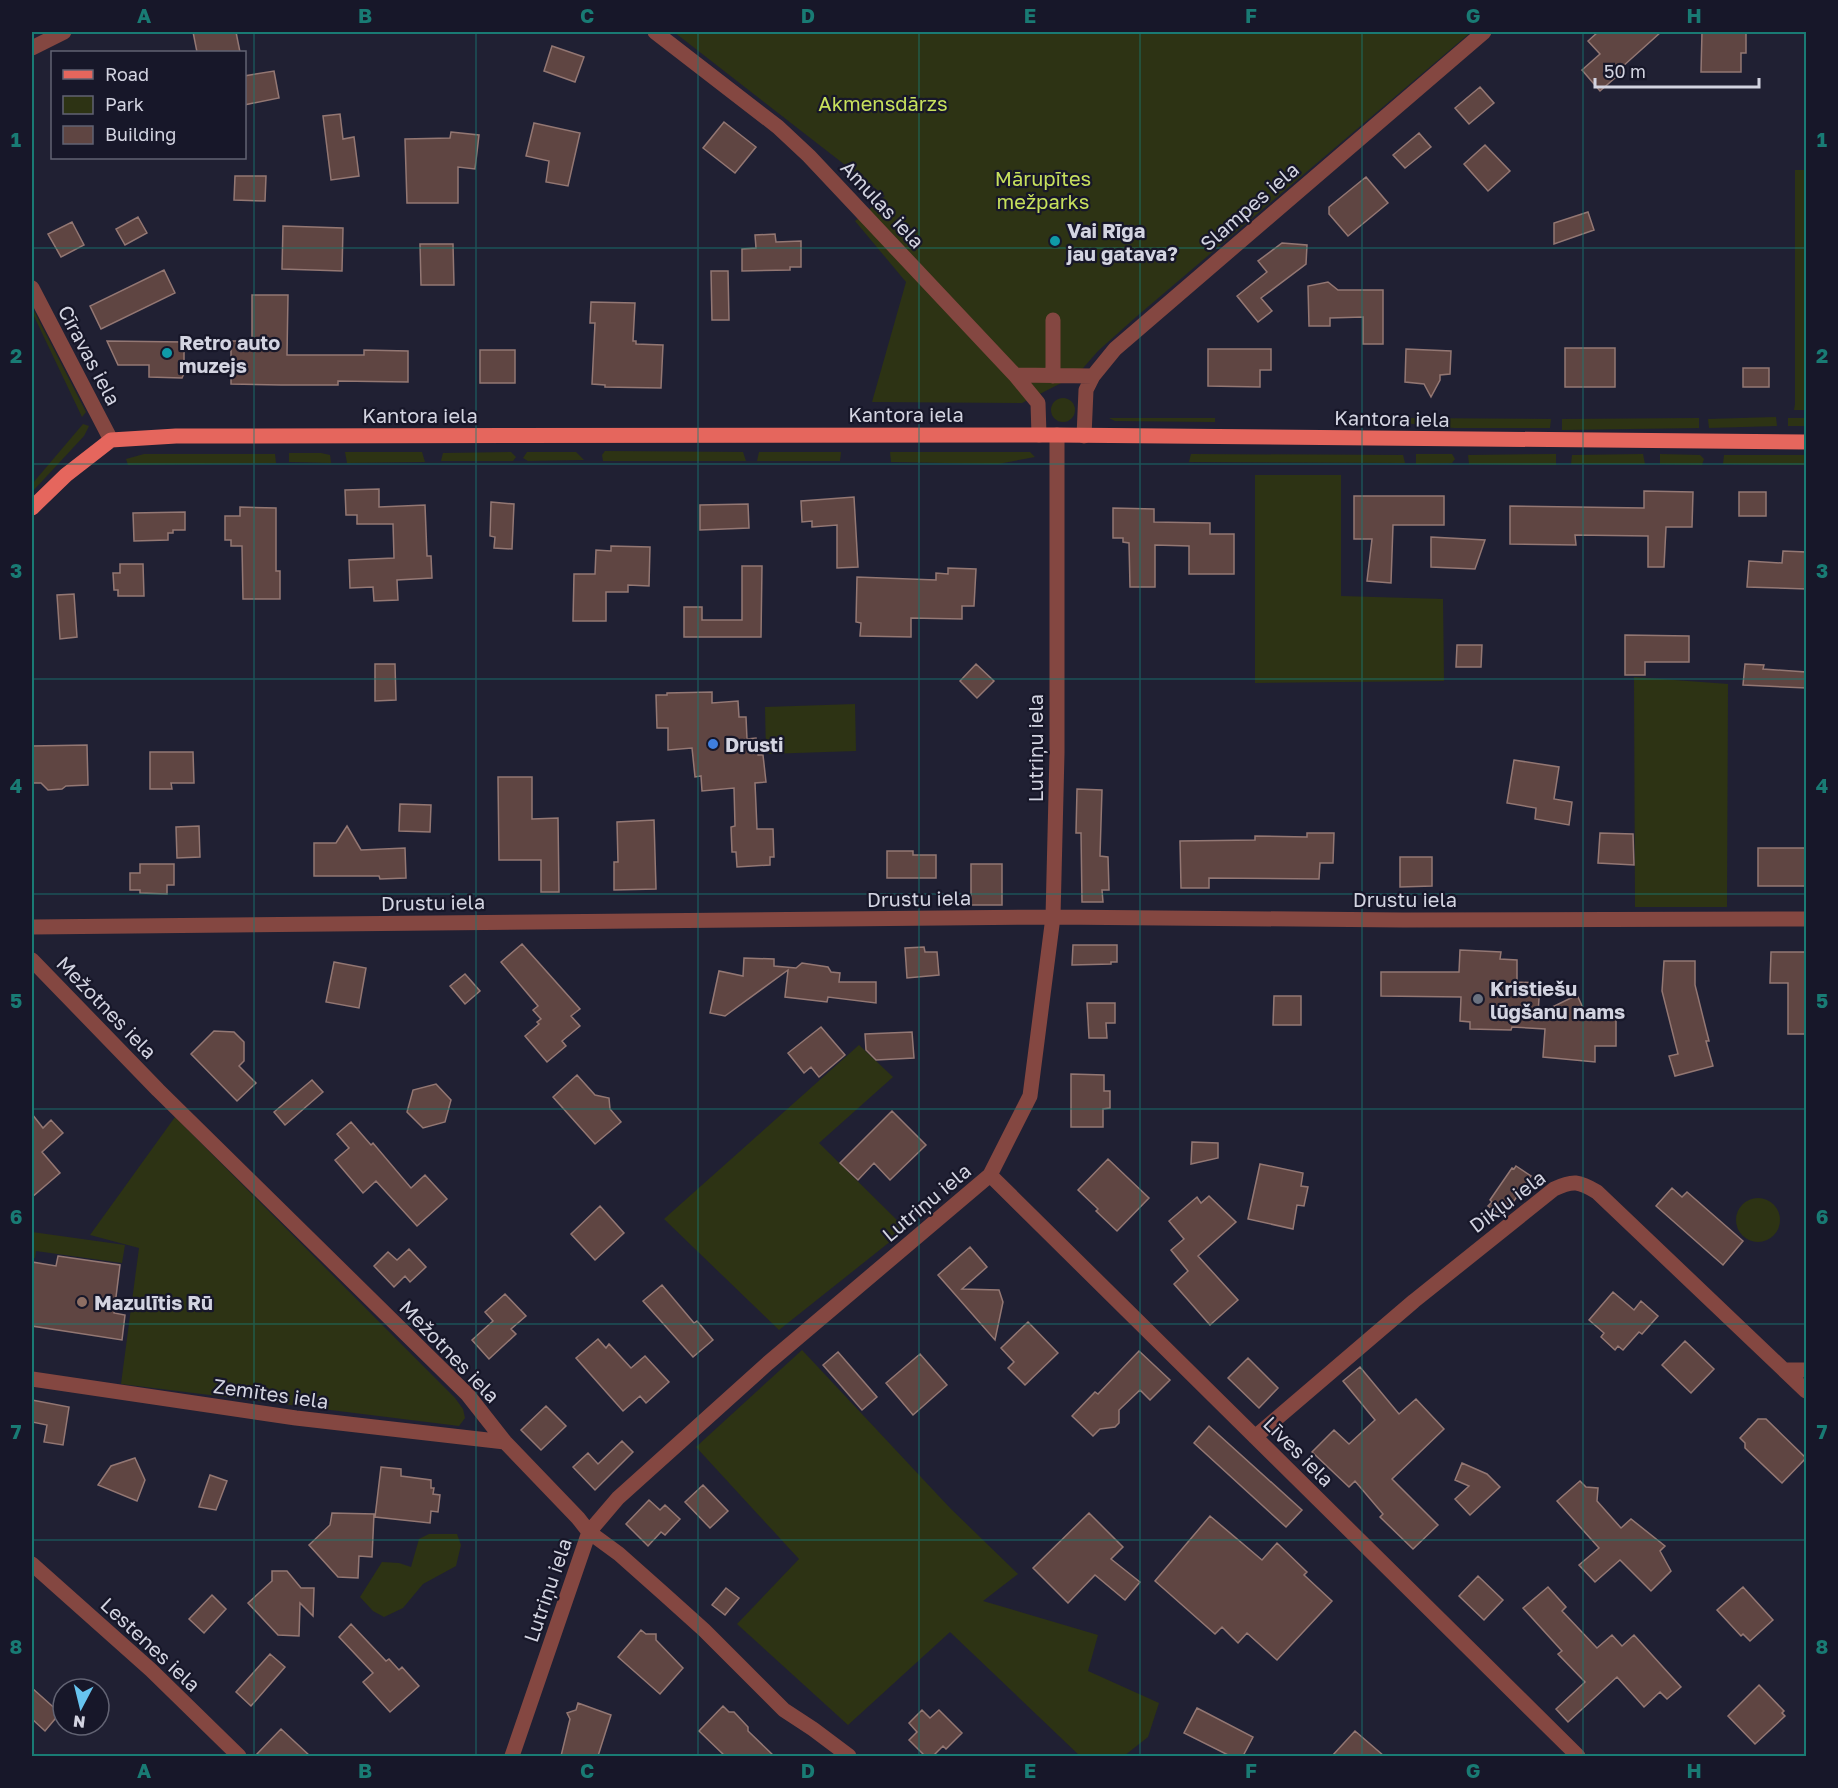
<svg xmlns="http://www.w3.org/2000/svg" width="1838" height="1788" font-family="'Golos Text',sans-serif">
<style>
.green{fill:#2d3314}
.building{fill:#5f4542;stroke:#937773;stroke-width:1.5}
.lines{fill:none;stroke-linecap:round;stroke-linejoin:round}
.minor{stroke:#844741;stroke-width:15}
.major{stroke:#e5665d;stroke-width:15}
.grid{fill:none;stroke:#197b74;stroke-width:1.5;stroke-opacity:0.55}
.culture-dot{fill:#0f9aa8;stroke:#171729;stroke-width:2}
.shop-dot{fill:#3f7fe0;stroke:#171729;stroke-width:2}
.worship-dot{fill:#6b7280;stroke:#171729;stroke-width:2}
.education-dot{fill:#8d6e63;stroke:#171729;stroke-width:2}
.labels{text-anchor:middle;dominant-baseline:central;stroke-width:4.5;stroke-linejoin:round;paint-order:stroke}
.park-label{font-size:20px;fill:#c7e05c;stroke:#171729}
.street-label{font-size:20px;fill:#d3d4e1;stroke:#171729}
.poi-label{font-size:20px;font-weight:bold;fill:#d3d4e1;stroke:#171729;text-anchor:start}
.neatline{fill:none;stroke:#197b74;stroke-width:2}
.grid-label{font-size:20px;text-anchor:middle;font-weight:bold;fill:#197b74}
</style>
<rect width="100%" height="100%" fill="#202033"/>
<path class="green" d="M674,32H1471L1136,317L1098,351L1077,375L1022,403L872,402L906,282L855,221L885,196Z
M1795,170H1806V410H1794L1795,404Z
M32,307L86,412L82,417L32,312Z
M1051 410a12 12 0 1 1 24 0a12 12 0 1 1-24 0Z
M1776,417L1777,426L1709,428L1708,419Z
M1109,418H1215V422L1115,421Z
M1405,418L1551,419L1550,428H1454L1403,423Z
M1699,418V428L1562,430V419Z
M1788,418H1806V426H1788Z
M83,424L89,426L84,436L32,492V484Z
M605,451L743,452L746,461H603L602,455Z
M345,452H422L425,462L347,463Z
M511,452L516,457L513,461H441L443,453Z
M527,452H576L584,460L528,461L523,458Z
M759,452H841L840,461H757Z
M890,452H1030L1035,457L998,464L891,462Z
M289,453H321L330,455L331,463L289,462Z
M144,454H275L276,463L128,465L126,459Z
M1191,454L1403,455L1405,463L1189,462Z
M1416,454H1452L1455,459L1452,463L1416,464Z
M1556,454V465L1469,464L1468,455Z
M1643,454L1645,464H1571L1572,455Z
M1660,454L1700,455L1704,459L1702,465L1660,464Z
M1724,455H1806V465L1723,464Z
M1255,475H1341V596L1443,599L1444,681L1255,683Z
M1634,677L1728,684L1727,907H1635Z
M855,704L856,751L766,754L765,707Z
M859,1045L893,1077L819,1143L906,1229L779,1330L664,1219Z
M175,1117L455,1398L463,1409L465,1418L459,1426L121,1384L139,1248L90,1235Z
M1736 1220a22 22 0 1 1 44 0a22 22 0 1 1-44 0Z
M32,1232L125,1245L122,1263L36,1251L35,1258H32Z
M802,1350L950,1508L1018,1574L983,1601L1098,1635L1088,1671L1159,1703L1148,1737L1124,1756H1080L950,1632L848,1725L737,1624L799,1559L696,1447Z
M429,1534H457L461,1545L456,1566L423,1584L403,1608L384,1617L373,1611L360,1597L382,1562L399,1563L411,1567L419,1539Z"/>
<path class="building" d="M193,32H236L240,52H197Z
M1598,32H1661L1622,67L1624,70L1600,91L1582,70L1600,54L1588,41Z
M1702,32H1746V53H1741V72H1701Z
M552,46L584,57L575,82L544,71Z
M274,71L279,98L244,105V76Z
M1480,87L1494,103L1469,124L1455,108Z
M340,114L343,139L354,137L359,176L331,180L323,116Z
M724,122L756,147L735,173L703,148Z
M534,123L580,133L568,186L546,182L549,161L526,156Z
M451,132L479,135L475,169L458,167V203H407L405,139L450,138Z
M1419,133L1431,147L1405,168L1393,155Z
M1485,145L1510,171L1488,191L1464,164Z
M235,176H266L265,201L234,200Z
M1366,177L1388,203L1348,236L1329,214V207Z
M1588,212L1594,230L1554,244V223Z
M138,217L147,233L125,245L116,229Z
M72,222L84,245L61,257L48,234Z
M283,226L343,228L342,271L282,269Z
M775,234L776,242L801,241V267H790V270L742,271V249L756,248L755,235Z
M1282,243L1307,245L1306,264L1261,298L1272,311L1258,322L1237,296L1267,272L1258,261Z
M420,244H453L454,285H421Z
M164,270L175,293L101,329L90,306Z
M711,271H728L729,320H712Z
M1328,282L1338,290H1383V344H1363V317L1330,318V326H1309L1308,286Z
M252,295H288L287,355H364V350L408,351V382L338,381V385H281L231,384V341H252Z
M591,302L635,303L633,341H636V344L663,345L661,388L605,387V385L592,384L595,323H590Z
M107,341L184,342V362L188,364L182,378L149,377V365H118Z
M1565,348H1615V387H1565Z
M1208,349H1271V370H1260V387L1208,386Z
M1406,349L1451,351L1450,374L1440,375V380L1431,397L1424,384L1405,382Z
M480,350H515V383H480Z
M1743,368H1769V387H1743Z
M379,489V507L425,505L427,556H431L432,578L397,580L398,600L374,601L373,587L350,588L349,560L394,558L393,524H357V515H346L345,490Z
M1644,491L1693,492L1692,527H1666L1664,567H1648V536L1575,535L1576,545L1510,544V506L1644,508Z
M1739,492H1766V516H1739Z
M1354,496H1444V525H1393L1391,583L1367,581L1372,539H1354Z
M854,497L858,567L837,568V525L812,527V521L802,522L801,501Z
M491,502L514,504L512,549L494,548L495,537L490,536Z
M748,504L749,528L700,530V505Z
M240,507L276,508V571H280V599H243L242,546H231V540H225V516H240Z
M1113,508L1154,509V522L1210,523V534H1234V574H1189V546L1155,545V587H1130L1129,543L1123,542V538H1113Z
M185,512V530H173V533H168V540L134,541L133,513Z
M1431,537L1485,540L1475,569L1431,567Z
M611,546L650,547L649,586L628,585V592H606V621H573L574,574H595L596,550L611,551Z
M1783,551L1806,552V589L1747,587L1749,561L1782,563Z
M120,564H143L144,596H118V590H114L113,573H120Z
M742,566H762L761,637H684V607H702V620H742Z
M948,568L976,569L974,606H962V619L911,618V637L860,636L861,623L856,622L857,577L936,580V573L948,574Z
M74,594L77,637L60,639L57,595Z
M1625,635L1689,636V662H1645V675H1625Z
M1457,645H1482L1481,667H1456Z
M375,664H395L396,700L375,701Z
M976,664L994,681L977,698L960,681Z
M1745,664L1764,665L1763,669L1806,672V688L1743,685Z
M712,692V703L738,701L739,717H746L747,739L756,738L758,755H763L766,782L755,783L757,829H773L774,857H770V865L737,867L736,852H732L731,827L735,826L734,788L702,791L701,776L695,777L692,748L668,750V728H657L656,695H667V693Z
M87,745L88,785L66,786L62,789L48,790L41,783H32V746Z
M150,752H193L194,783H171L172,789H150Z
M1514,760L1559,767L1554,799L1572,802L1569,825L1535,819L1536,808L1507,803Z
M498,777H532V819L558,818L559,892H541V860H499Z
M1077,789L1102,790L1100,856L1108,857L1109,890H1102L1103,902H1082L1081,833H1076Z
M400,804L431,805L430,832L399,831Z
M654,820L656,889L614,890V862H618L617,822Z
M199,826L200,857L177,858L176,827Z
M347,826L361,850L405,848L406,878L380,879L379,876H314V843H336Z
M1307,833H1334L1333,863H1320L1319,879L1209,878V888H1181L1180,841L1255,840V836L1307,837Z
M1600,833L1633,834L1634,865L1598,863Z
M1758,848H1806V886H1758Z
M887,851H913V855H936V878H887Z
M1400,857H1432V886L1400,887Z
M140,864H174V885H167V894L140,893V890H130V873H140Z
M971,864H1002V905H971Z
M522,944L580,1009L571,1016L580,1026L562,1041L566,1046L547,1062L525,1036L539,1024L537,1022L541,1019L533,1010L538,1006L501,962Z
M1073,945H1117V962H1111V964L1072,965Z
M924,947L925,952H937L939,975L907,978L905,948Z
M1460,950L1501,952L1500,959L1517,960V982L1540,983L1538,1014L1577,995L1585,1012H1592V1015H1616V1046H1595V1062L1543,1057L1545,1029L1512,1027L1511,1030L1470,1029V1022L1460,1021L1461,997L1381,996V972H1459Z
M1771,952H1806V1034H1788V983H1770Z
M744,958L774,959V966L796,968L802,963L828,967L831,972L840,973L839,982H876V1003L828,997L827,1002L785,997L788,970L725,1016L710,1013L719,971L743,976Z
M1664,961H1695V985L1709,1041H1706L1713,1066L1675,1076L1669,1056L1678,1054L1662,991Z
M334,962L366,968L359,1008L326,1002Z
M465,974L480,991L465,1004L450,986Z
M1274,996H1301V1025H1273Z
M1087,1003H1115V1023H1106L1107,1038H1089Z
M821,1027L845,1055L819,1077L811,1067L804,1073L788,1053Z
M214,1031L234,1032L244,1042V1061L239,1066L256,1083L237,1101L191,1054Z
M912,1032L914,1058L876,1060L866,1050L865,1034Z
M1071,1074L1104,1075V1091H1110V1108L1103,1109V1127H1071Z
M577,1075L595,1095L609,1098L610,1109L621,1122L595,1144L553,1097Z
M312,1080L323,1092L285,1125L274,1112Z
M436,1084L451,1100L445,1122L423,1128L407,1112L413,1090Z
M892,1111L926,1145L890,1180L874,1163L858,1180L840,1163Z
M32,1114L43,1128L51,1120L63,1133L42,1152L60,1173L32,1197Z
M351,1122L371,1145L373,1143L411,1188L425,1175L447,1199L417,1226L376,1181L363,1193L335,1160L349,1148L337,1134Z
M1192,1142L1218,1143V1158L1191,1164Z
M1108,1159L1149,1198L1117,1231L1096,1211L1098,1209L1078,1190Z
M1260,1164L1303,1173L1301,1186L1308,1187L1304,1206L1297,1205L1293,1229L1248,1219Z
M1516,1166L1531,1176L1503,1217L1488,1206L1492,1202L1490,1200L1512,1168L1514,1169Z
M1672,1188L1682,1197L1687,1192L1743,1241L1723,1265L1656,1206Z
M1209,1196L1236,1222L1198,1256L1238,1300L1210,1325L1174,1284L1188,1271L1171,1250L1184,1239L1169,1221L1197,1197L1201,1203Z
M600,1206L624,1233L595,1260L571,1234Z
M970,1247L987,1267L962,1289L999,1290L1003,1302L995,1340L938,1275Z
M409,1249L426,1267L410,1282L405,1276L394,1287L374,1266L388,1252L397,1260Z
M58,1256L120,1265L114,1313L125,1315L122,1340L32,1326V1262L56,1266Z
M662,1285L694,1323L697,1321L713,1340L693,1357L643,1301Z
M1613,1292L1634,1310L1641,1301L1658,1316L1642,1334L1639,1332L1623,1350L1618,1346L1615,1350L1601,1337L1604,1333L1589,1320Z
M505,1294L526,1316L511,1329L516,1334L489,1359L472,1340L493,1321L485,1312Z
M1028,1322L1058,1353L1025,1385L1008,1368L1014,1362L1001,1348Z
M598,1339L606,1348L609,1344L631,1368L645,1356L669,1382L646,1403L640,1396L623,1411L576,1358Z
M1685,1341L1714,1369L1691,1393L1662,1365Z
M1139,1351L1170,1380L1150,1400L1140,1390L1119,1410V1423L1115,1427L1100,1429L1093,1436L1072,1416L1095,1392L1098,1394Z
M838,1352L877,1397L862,1410L823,1365Z
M920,1354L947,1385L913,1415L886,1383Z
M1248,1358L1278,1388L1259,1408L1228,1378Z
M1360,1367L1399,1414L1416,1399L1444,1429L1392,1479L1438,1525L1413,1549L1380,1517L1383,1514L1355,1481L1349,1487L1312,1452L1334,1430L1349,1444L1375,1420L1343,1381Z
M32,1400L69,1407L63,1445L44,1442L47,1425L32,1422Z
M546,1406L566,1426L541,1450L521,1430Z
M1758,1419H1766L1806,1458L1782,1483L1745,1448V1443L1740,1438Z
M1209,1426L1302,1510L1286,1527L1194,1443Z
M622,1441L633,1452L595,1490L573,1467L588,1453L598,1464Z
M135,1458L145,1480L137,1501L98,1485L111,1466Z
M1462,1463L1487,1474L1500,1487L1470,1515L1455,1499L1469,1486L1455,1480Z
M381,1467L401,1469V1476L431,1480V1488H434L433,1494L440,1495L438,1512L431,1511L430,1523L375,1517Z
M210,1475L227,1481L216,1510L199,1507Z
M1580,1481L1586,1487L1598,1488L1597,1501L1621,1528L1631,1519L1665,1546L1660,1551L1671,1571L1651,1591L1620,1560L1595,1582L1579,1565L1599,1548L1557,1501Z
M703,1485L728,1511L710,1528L685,1502Z
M649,1500L660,1510L665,1505L680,1519L665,1535L661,1532L648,1546L626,1524Z
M332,1513L374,1514L372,1557L359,1556L358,1578L338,1577L309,1545L330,1525Z
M1089,1513L1123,1547L1111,1559L1140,1582L1125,1600L1095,1575L1068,1603L1033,1568Z
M1210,1516L1262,1560L1277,1543L1307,1572L1304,1575L1332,1601L1277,1660L1247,1633L1238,1643L1222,1627L1215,1634L1155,1581Z
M272,1571H287L301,1588H314L313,1616L300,1603L299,1636L278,1635L248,1603L272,1581Z
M1478,1576L1503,1600L1484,1620L1459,1596Z
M1548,1587L1566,1607L1562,1611L1597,1648L1612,1635L1622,1646L1634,1635L1681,1687L1667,1699L1660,1692L1644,1707L1617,1677L1568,1722L1556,1709L1585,1682L1558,1654L1562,1651L1523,1608Z
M1743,1587L1773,1620L1750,1641L1743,1634L1741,1636L1717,1610Z
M726,1588L739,1598L725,1615L712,1605Z
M212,1595L226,1609L204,1633L189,1619Z
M351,1624L386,1661L389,1659L399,1670L402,1667L419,1686L390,1712L363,1682L373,1673L339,1637Z
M641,1630L646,1634H656V1640L683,1668L660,1694L618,1657Z
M270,1654L285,1667L251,1706L236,1692Z
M1759,1685L1784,1711L1782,1713L1785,1716L1755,1744L1728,1716Z
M32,1688L60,1713L45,1731L32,1719Z
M578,1703L611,1715L598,1756H561L570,1719L567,1713L576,1710Z
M723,1706L729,1712H734L748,1727V1731L774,1756H725L699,1731Z
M1197,1708L1253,1737L1243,1756H1230L1184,1733Z
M922,1710L930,1718L939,1710L962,1733L946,1749L943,1746L933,1756H925L909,1740L917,1732L909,1723Z
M281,1729L310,1756H255Z
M1355,1731L1384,1756H1332Z"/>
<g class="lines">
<path class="minor" d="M655,32L778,127L809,156L1015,375L1038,403L1039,435
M32,48L64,32
M32,288L111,440
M1015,375L1093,376
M1053,376V320
M1084,436L1086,390L1093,376L1115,349L1484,32
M32,927L1053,917L1403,920L1806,919
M32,960L158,1090L468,1395L505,1442L578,1518L589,1532L619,1554L664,1594L704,1630L784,1710L813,1729L849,1756
M990,1175L1578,1756
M1786,1370H1806
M32,1379L296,1418L505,1442
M1255,1437L1414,1301L1554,1189C1573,1180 1579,1181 1597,1192L1806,1391
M32,1564L151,1670L239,1756
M512,1756L589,1532L618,1498L768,1363L990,1175L1030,1096L1053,917L1057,753V435"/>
<path class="major" d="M32,508L66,475L111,440L176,436L1057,435L1806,442"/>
</g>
<path class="grid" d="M254,32V1756M476,32V1756M698,32V1756M919,32V1756M1140,32V1756M1362,32V1756M1583,32V1756M32,248H1806M32,464H1806M32,679H1806M32,894H1806M32,1109H1806M32,1324H1806M32,1540H1806"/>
<g class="culture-dot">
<circle cx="1055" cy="241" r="6"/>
<circle cx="167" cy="353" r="6"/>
</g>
<circle class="shop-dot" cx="713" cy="744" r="6"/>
<circle class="worship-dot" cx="1478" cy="999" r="6"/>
<circle class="education-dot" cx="82" cy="1302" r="6"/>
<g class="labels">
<g class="park-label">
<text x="883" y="103">Akmensdārzs</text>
<text x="1043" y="178">Mārupītes<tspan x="1043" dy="23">mežparks</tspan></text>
</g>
<g class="street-label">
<text transform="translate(883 204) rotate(47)">Amulas iela</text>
<text transform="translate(1249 206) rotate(-41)">Slampes iela</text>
<text transform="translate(90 355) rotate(62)">Cīravas iela</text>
<text x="906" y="414">Kantora iela</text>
<text x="420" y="415">Kantora iela</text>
<text transform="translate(1392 418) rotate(1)">Kantora iela</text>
<text transform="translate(1035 748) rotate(-90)">Lutriņu iela</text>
<text transform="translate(919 898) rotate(-1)">Drustu iela</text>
<text x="1405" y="899">Drustu iela</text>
<text transform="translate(433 902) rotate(-1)">Drustu iela</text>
<text transform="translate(107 1007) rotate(46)">Mežotnes iela</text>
<text transform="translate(1507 1201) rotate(-37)">Dikļu iela</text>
<text transform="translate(926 1202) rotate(-40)">Lutriņu iela</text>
<text transform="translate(450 1351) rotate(46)">Mežotnes iela</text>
<text transform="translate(271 1393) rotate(8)">Zemītes iela</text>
<text transform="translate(1299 1451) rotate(45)">Līves iela</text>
<text transform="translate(547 1590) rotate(-71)">Lutriņu iela</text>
<text transform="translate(151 1644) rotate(43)">Lestenes iela</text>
</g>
<g class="poi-label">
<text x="1067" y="230">Vai Rīga<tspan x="1067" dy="23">jau gatava?</tspan></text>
<text x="179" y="342">Retro auto<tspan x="179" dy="23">muzejs</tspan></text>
<text x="725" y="744">Drusti</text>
<text x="1490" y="988">Kristiešu<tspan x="1490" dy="23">lūgšanu nams</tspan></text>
<text x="94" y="1302">Mazulītis Rū</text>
</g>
</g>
<rect width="1838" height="1788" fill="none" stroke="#171729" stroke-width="66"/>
<rect x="51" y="51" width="195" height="108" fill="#171729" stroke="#626373" stroke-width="1.5"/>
<rect x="63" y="70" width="30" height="9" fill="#e5665d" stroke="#626373" stroke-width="1.5"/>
<text x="105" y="81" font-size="18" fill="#d3d4e1">Road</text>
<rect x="63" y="96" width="30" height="18" fill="#2d3314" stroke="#626373" stroke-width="1.5"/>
<text x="105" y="111" font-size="18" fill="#d3d4e1">Park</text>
<rect x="63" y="126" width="30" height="18" fill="#5f4542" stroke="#626373" stroke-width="1.5"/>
<text x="105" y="141" font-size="18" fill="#d3d4e1">Building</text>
<g transform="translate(81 1707) rotate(187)"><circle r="28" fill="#171729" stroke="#626373" stroke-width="1.5"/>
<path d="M0-4.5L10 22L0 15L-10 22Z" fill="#67c4ef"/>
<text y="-9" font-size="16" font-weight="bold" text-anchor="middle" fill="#d3d4e1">N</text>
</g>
<path d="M1595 78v9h164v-9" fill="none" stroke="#d3d4e1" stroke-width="3"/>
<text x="1604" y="78" font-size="18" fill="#d3d4e1" stroke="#171729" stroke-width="4.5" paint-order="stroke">50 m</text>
<rect x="33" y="33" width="1772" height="1722" class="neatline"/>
<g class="grid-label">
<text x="144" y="23">A</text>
<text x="365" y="23">B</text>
<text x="587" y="23">C</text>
<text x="808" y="23">D</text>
<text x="1030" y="23">E</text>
<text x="1251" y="23">F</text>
<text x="1473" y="23">G</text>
<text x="1694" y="23">H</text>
<text x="16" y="147">1</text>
<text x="1822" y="147">1</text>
<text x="16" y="363">2</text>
<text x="1822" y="363">2</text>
<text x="16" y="578">3</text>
<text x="1822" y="578">3</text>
<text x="16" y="793">4</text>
<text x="1822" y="793">4</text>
<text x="16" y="1008">5</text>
<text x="1822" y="1008">5</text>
<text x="16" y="1224">6</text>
<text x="1822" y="1224">6</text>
<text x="16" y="1439">7</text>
<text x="1822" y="1439">7</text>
<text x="16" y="1654">8</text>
<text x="1822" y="1654">8</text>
<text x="144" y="1778">A</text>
<text x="365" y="1778">B</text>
<text x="587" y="1778">C</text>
<text x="808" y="1778">D</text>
<text x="1030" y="1778">E</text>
<text x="1251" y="1778">F</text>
<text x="1473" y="1778">G</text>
<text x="1694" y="1778">H</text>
</g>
</svg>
